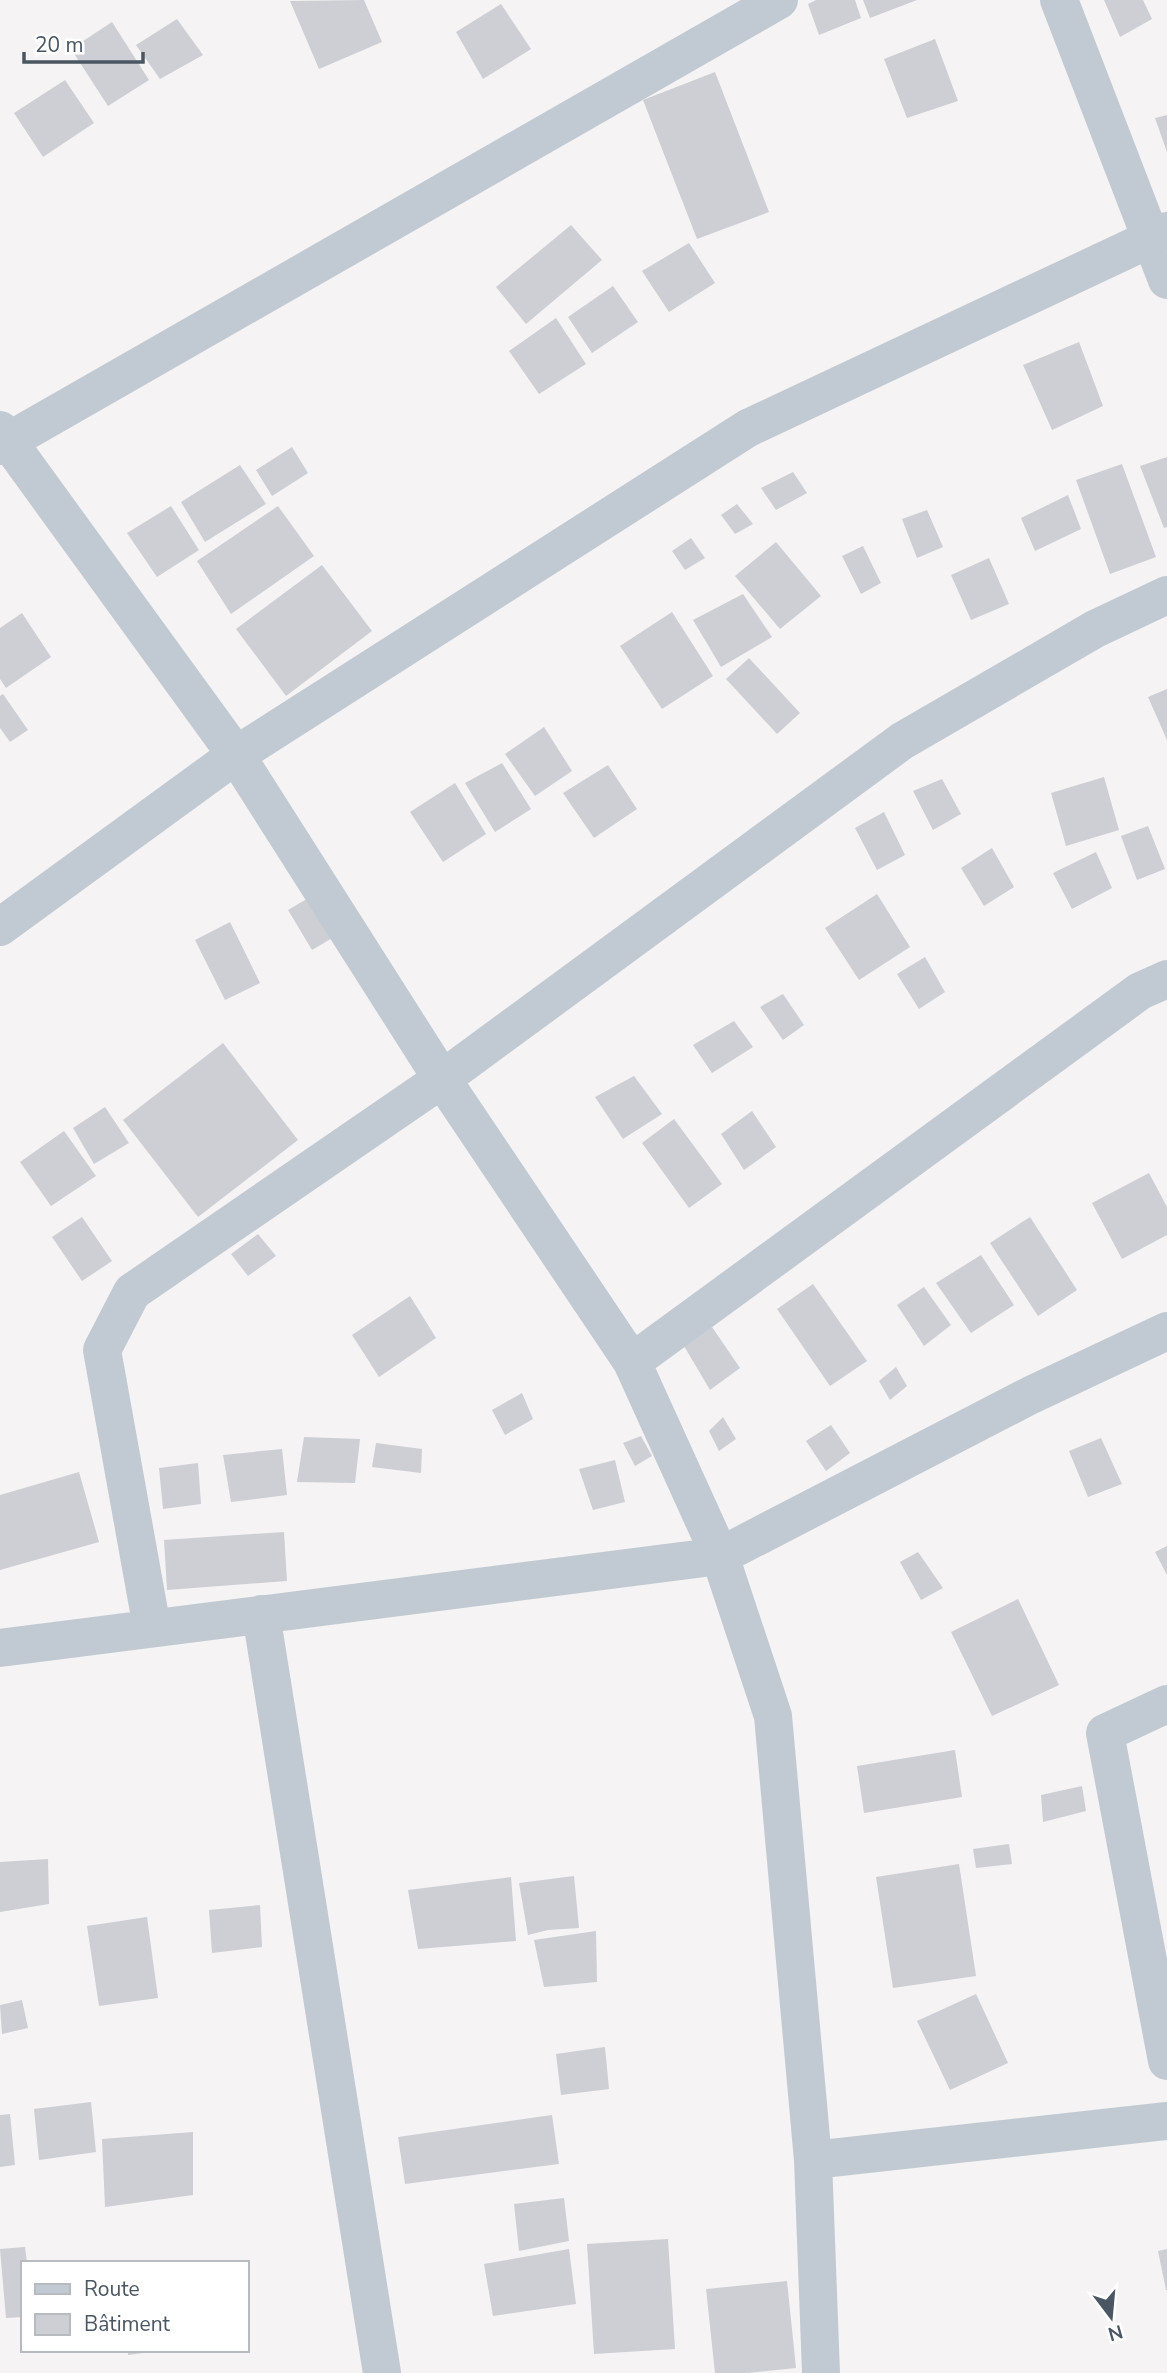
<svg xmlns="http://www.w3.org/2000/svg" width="1167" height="2373" font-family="'Nunito Sans',sans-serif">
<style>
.building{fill:#cdcfd5}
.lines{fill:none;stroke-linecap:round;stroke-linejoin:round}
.minor{stroke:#c1cad2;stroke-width:38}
</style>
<rect width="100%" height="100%" fill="#f5f3f3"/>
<path class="building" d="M364,0L382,42L319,69L290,1Z
M816,0H855L861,18L819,35L808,4Z
M863,0H917L870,18Z
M1104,0H1143L1152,19L1120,37Z
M501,4L531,49L483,79L456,32Z
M177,19L203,55L160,79L136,45Z
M112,22L149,80L108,106L71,49Z
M935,39L958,101L907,118L884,59Z
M715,72L769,212L697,239L643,100Z
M65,80L94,123L43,157L14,113Z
M1167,115V152L1155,118Z
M571,225L602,260L526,324L496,287Z
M689,243L715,283L669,312L642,271Z
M613,286L638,322L592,353L568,317Z
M556,318L586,364L539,394L509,351Z
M1079,342L1103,406L1052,430L1023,365Z
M292,447L308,473L272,496L256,470Z
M1167,457V527L1164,528L1140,466Z
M1122,464L1156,557L1110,574L1076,480Z
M240,465L266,504L205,542L181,502Z
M793,472L807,493L776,510L761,488Z
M1068,495L1081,529L1035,551L1021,518Z
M737,504L753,524L735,534L721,515Z
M171,506L199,550L157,577L127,533Z
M278,506L314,556L231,614L197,561Z
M927,510L943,547L917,558L902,519Z
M691,538L705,558L685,570L672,551Z
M776,542L821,596L780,629L735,576Z
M863,546L881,583L861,594L842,556Z
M989,558L1009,604L971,620L951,575Z
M322,565L372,631L286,696L236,629Z
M743,594L772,637L721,667L693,620Z
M672,612L713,676L662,709L620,646Z
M22,613L51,657L6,688L0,679V628Z
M749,658L800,713L777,734L726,679Z
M1167,689V740L1148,697Z
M3,694L28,730L10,742L0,728V696Z
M544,727L572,771L535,796L505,754Z
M502,763L531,809L495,832L465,783Z
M608,765L637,809L594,838L563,793Z
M1104,777L1119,830L1066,846L1051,793Z
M942,779L961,814L933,830L913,791Z
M455,783L486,834L443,862L410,812Z
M884,812L905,855L877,870L855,828Z
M1148,826L1165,869L1137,880L1121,836Z
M992,848L1014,887L984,906L961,868Z
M1096,852L1112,888L1072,909L1053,873Z
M877,894L910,947L859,980L825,928Z
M310,897L334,937L312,950L288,910Z
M230,922L260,983L225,1000L195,940Z
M925,957L945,992L919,1009L897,974Z
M783,994L804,1025L783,1040L760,1007Z
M734,1021L753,1047L712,1073L693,1045Z
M223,1043L298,1140L198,1217L123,1120Z
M634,1076L662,1114L623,1139L595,1097Z
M105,1107L129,1143L94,1164L73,1128Z
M752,1111L776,1147L744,1170L721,1134Z
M674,1119L722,1184L689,1208L642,1143Z
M64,1131L96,1176L51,1206L20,1162Z
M1149,1173L1167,1207V1235L1122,1259L1092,1203Z
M82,1217L112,1261L82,1281L52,1237Z
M1030,1217L1077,1290L1038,1316L990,1243Z
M258,1234L276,1256L248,1276L231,1254Z
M981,1255L1014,1305L971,1333L936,1283Z
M813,1284L867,1361L830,1386L777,1309Z
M924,1287L951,1325L924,1346L897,1305Z
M410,1296L436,1338L379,1377L352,1335Z
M712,1327L740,1368L710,1390L684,1346Z
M896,1367L907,1386L890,1400L879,1381Z
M522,1393L533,1419L505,1435L492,1410Z
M723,1417L736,1439L719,1451L709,1431Z
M831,1425L850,1453L826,1471L806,1441Z
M641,1436L652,1456L635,1466L623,1443Z
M304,1437L360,1439L355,1483L297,1482Z
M1101,1438L1122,1484L1088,1497L1069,1451Z
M376,1443L422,1449L421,1473L372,1467Z
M282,1449L287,1495L231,1502L223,1455Z
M615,1460L625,1502L593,1510L579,1469Z
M198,1463L201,1504L163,1509L159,1468Z
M79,1472L99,1542L0,1570V1495Z
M284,1532L287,1581L167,1590L164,1540Z
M1167,1546V1575L1155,1552Z
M918,1552L943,1588L921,1600L900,1562Z
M1018,1599L1059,1685L992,1716L951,1632Z
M955,1750L962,1797L864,1813L857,1766Z
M1082,1786L1086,1811L1043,1822L1041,1795Z
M1009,1844L1012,1864L976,1868L973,1849Z
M48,1859L49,1904L0,1912V1862Z
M959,1864L976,1976L893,1988L876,1877Z
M574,1876L579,1928L548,1930L528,1935L519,1883Z
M511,1877L516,1941L418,1949L408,1890Z
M260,1905L262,1947L212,1953L209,1910Z
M147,1917L158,1998L99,2006L87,1926Z
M596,1931L597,1982L544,1987L534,1940Z
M976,1994L1008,2063L950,2090L917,2021Z
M22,2000L28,2028L2,2034L0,2005Z
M605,2047L609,2089L561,2095L556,2054Z
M91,2102L96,2152L39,2160L34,2109Z
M10,2114L15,2165L0,2167V2115Z
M552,2115L559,2164L405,2184L398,2137Z
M193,2132V2195L105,2207L102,2139Z
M564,2198L569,2241L519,2251L514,2204Z
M668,2239L675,2349L594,2354L587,2244Z
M25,2247L27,2263H23V2317L6,2318L0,2249Z
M569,2249L576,2304L493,2316L484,2264Z
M1167,2249V2290H1166L1158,2251Z
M787,2281L796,2368L748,2373H715L706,2289Z
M128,2350H151V2352L128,2355Z"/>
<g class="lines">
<path class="minor" d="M1059,0L1167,280
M0,430L236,755L442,1079L632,1362L720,1556L773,1716L813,2160L821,2373
M0,446L779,0
M0,927L236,755L748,428L1167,231
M632,1362L1140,991L1167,979
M261,1614L382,2373
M152,1628L102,1350L132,1292L442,1079L902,741L1095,629L1167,595
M0,1648L720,1556L1031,1395L1167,1331
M1167,1704L1105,1733L1167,2061
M813,2160L1167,2121"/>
</g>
<rect x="21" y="2261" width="228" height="91" fill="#ffffff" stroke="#b7bbc0" stroke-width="2"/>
<rect x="35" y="2284" width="35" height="10" fill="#c1cad2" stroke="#b7bbc0" stroke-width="2"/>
<text x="84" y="2296" font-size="21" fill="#4a5661">Route</text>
<rect x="35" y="2314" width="35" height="21" fill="#cdcfd5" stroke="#b7bbc0" stroke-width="2"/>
<text x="84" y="2331" font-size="21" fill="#4a5661">Bâtiment</text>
<g transform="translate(1111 2317) rotate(164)" stroke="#ffffff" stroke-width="5" paint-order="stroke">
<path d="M0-5L12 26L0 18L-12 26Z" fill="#4a5661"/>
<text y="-10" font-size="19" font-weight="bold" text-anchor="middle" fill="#4a5661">N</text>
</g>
<path d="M24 52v10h119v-10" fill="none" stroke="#4a5661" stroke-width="3.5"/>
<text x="35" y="52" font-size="21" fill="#4a5661" stroke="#ffffff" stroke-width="5" paint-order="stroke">20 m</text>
</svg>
